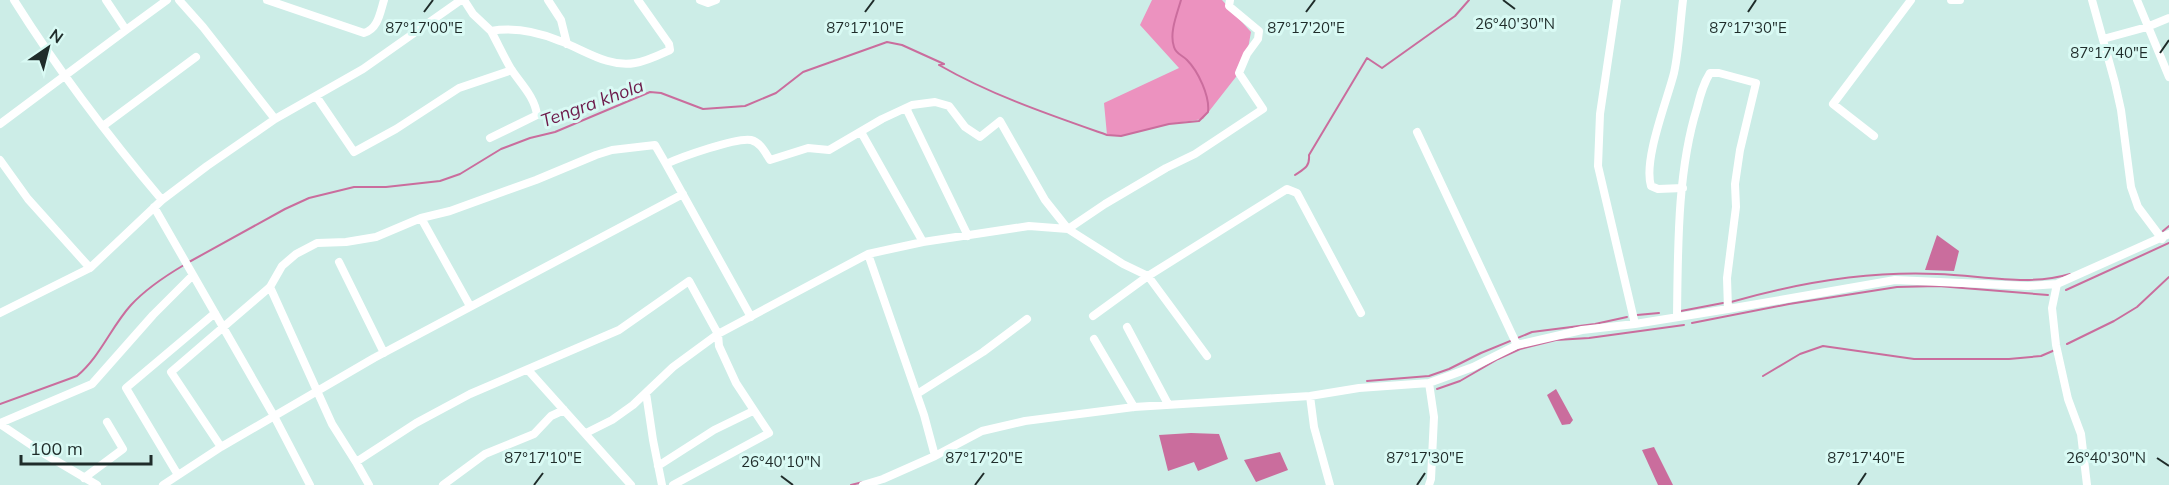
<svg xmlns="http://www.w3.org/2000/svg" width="2169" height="485" font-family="Mulish,sans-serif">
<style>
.green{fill:#ec92bf}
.water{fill:#ca6d9d}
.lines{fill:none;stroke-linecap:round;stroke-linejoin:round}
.stream{stroke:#ca6d9d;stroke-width:2}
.minor{stroke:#fff;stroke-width:8}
.ticks{fill:none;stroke:#1f2c2a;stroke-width:2}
.labels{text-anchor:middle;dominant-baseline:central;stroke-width:6;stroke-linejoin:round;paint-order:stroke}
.water-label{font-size:18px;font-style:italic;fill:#6d194a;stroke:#d9faf4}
.ticks-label{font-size:15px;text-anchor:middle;fill:#1f2c2a;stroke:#d9faf4;stroke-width:6;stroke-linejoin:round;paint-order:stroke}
</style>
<rect width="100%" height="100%" fill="#ccede7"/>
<path class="green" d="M1152,0H1222L1251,32L1247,54L1239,73L1203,119L1169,124L1121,136L1107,135L1104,103L1179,68L1140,25Z"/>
<path class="water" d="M1937,235L1959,251L1954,271L1925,270Z
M1556,389L1573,420L1570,424L1562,425L1547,395Z
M1191,433L1219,434L1228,459L1198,471L1194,462L1168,471L1159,435Z
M1654,447L1673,485H1658L1642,450Z
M1280,452L1288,470L1256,482L1244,460Z"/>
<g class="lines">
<path class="stream" d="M1295,175C1304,169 1310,167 1309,155L1367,58L1382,68L1455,16L1469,0
M2163,231L2169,226
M189,262L285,209L309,198L354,187H386L440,181L460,174L501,149L530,138L555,132L650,92L661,93L703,109L745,106L776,93L803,72L887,42L902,45L944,64L939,65C991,95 1050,115 1107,135L1121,136L1169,124L1199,121L1208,112C1210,96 1198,71 1187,60C1182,55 1176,54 1174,47C1169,33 1177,14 1181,0
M2066,290L2169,243
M1731,302C1797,283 1868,271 1937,274C1981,275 2027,287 2070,274
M1681,311L1723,303
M1637,315L1659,313
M1692,323L1789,304L1897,287L1938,286L2048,295
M2067,344L2114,321L2137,307L2169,277
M1763,376L1800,354L1823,346L1914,359H2009L2041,356L2055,350
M1367,381L1429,376L1449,369L1481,353L1532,332L1595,324L1627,317
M1437,389L1460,381L1498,359L1520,349L1556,340L1589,338L1684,325
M0,404L77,376C100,357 111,327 131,305C144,291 167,275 184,265
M851,485L863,482"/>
<path class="minor" d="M14,0C58,70 108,136 162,200
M179,0L203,27L275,119
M267,0L364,33C378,29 380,13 384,0
M464,0L473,14L491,31C514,27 538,32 560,41C583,49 608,68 635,63C647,61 659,55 670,50L669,44L638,0
M548,0L561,20L567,44
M700,0L708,3L716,0
M1617,0L1600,114L1598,166L1635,324
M1683,0C1680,24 1679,50 1674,73C1667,101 1643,160 1651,186L1658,189L1683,188
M1951,0H1960
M2092,0L2115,83L2121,110L2131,187L2138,207L2162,239
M2137,0L2169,77
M126,30L167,0
M2103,39L2147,27L2169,18
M316,96L354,152L396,129L459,88L512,70
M906,108L968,236
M0,124L126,30L106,0
M103,126L196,57
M861,132L923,242
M1417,132L1517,345
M1874,136L1833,104L1911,0
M490,138L537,115C535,97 520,83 511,69C504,57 498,44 491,31
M0,160L28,199L90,268
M666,164L751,317
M154,207L274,416L310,485
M421,218L470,306
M868,254L924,415L935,456
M339,262L384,353
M2057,284L2052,308L2056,345L2068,399L2081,434L2087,485
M270,287L332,424L356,462L369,485
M0,313L90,268L162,200L207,166L275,119L363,69L461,0
M1093,316L1148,276L1287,189L1297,193L1361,313
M1677,316C1678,250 1677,172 1697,108C1700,96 1703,84 1710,73H1719L1756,83L1740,150L1735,184L1736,207L1727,278L1728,309
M1127,327L1168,404
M1094,339L1134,407
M528,370L631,485
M1429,383L1434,417L1431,479L1429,485
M646,393L653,440L662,485
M917,394L983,352L1027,319
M1310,396L1314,427L1330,485
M0,423L92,384L153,315L193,275
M0,424L43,453L97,485
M586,433L612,420L633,405L673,367L718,334L868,254L923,242L1029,226L1068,229L1105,204L1166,168L1195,154L1263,109L1239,73L1247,54L1258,39L1259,31L1229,6L1230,0
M221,447L171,372L270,287L282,266L296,254L317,243L346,242L376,237L421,218L450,211L536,180L596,155L612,150L655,145L666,164C681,157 737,137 751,140C760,142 765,152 770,160L808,148L829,150L882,119L912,105L935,102L949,106L965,127L980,137L1000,121L1045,200L1068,229L1123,264L1148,276L1207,356
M356,462L416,423L470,394L619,330L689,281L718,334L719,346L736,383L769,433L673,485
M658,466L714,430L753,411
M178,475L126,388L215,313
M84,478L123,449L107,422
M163,485L221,447L374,358L683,194
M443,485L485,454L534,434L551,416L564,410
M863,485L883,479L935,456L982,431L1025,421L1134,407L1310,396L1359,388L1429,383L1473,367L1517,345L1582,330L1635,324L1728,309L1895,280L2028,286L2057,284L2169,234"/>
</g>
<path class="ticks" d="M1503,0L1515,9M424,12L433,0M865,12L874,0M1306,12L1315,0M1748,12L1756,0M2160,53L2169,40M2157,458L2169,466M781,476L793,485M534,485L543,473M975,485L984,473M1417,485L1425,473M1858,485L1866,473"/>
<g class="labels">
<g class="water-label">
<text transform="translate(592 103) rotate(-20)">Tengra khola</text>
</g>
</g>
<g class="ticks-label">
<text x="1515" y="29">26°40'30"N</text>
<text x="424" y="33">87°17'00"E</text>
<text x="865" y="33">87°17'10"E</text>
<text x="1306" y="33">87°17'20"E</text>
<text x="1748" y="33">87°17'30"E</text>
<text x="2109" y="58">87°17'40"E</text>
<text x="543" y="463">87°17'10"E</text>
<text x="984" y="463">87°17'20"E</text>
<text x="1425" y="463">87°17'30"E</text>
<text x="1866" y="463">87°17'40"E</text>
<text x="2106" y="463">26°40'30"N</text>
<text x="781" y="467">26°40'10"N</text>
</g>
<g transform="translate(48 48) rotate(35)" stroke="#d9faf4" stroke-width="4.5" paint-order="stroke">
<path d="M0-4.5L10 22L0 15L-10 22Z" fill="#1f2c2a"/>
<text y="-9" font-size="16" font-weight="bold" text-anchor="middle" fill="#1f2c2a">N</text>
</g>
<path d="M21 455v9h130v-9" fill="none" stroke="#1f2c2a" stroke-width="3"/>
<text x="30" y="455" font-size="18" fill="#1f2c2a" stroke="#d9faf4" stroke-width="4.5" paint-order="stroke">100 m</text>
</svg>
